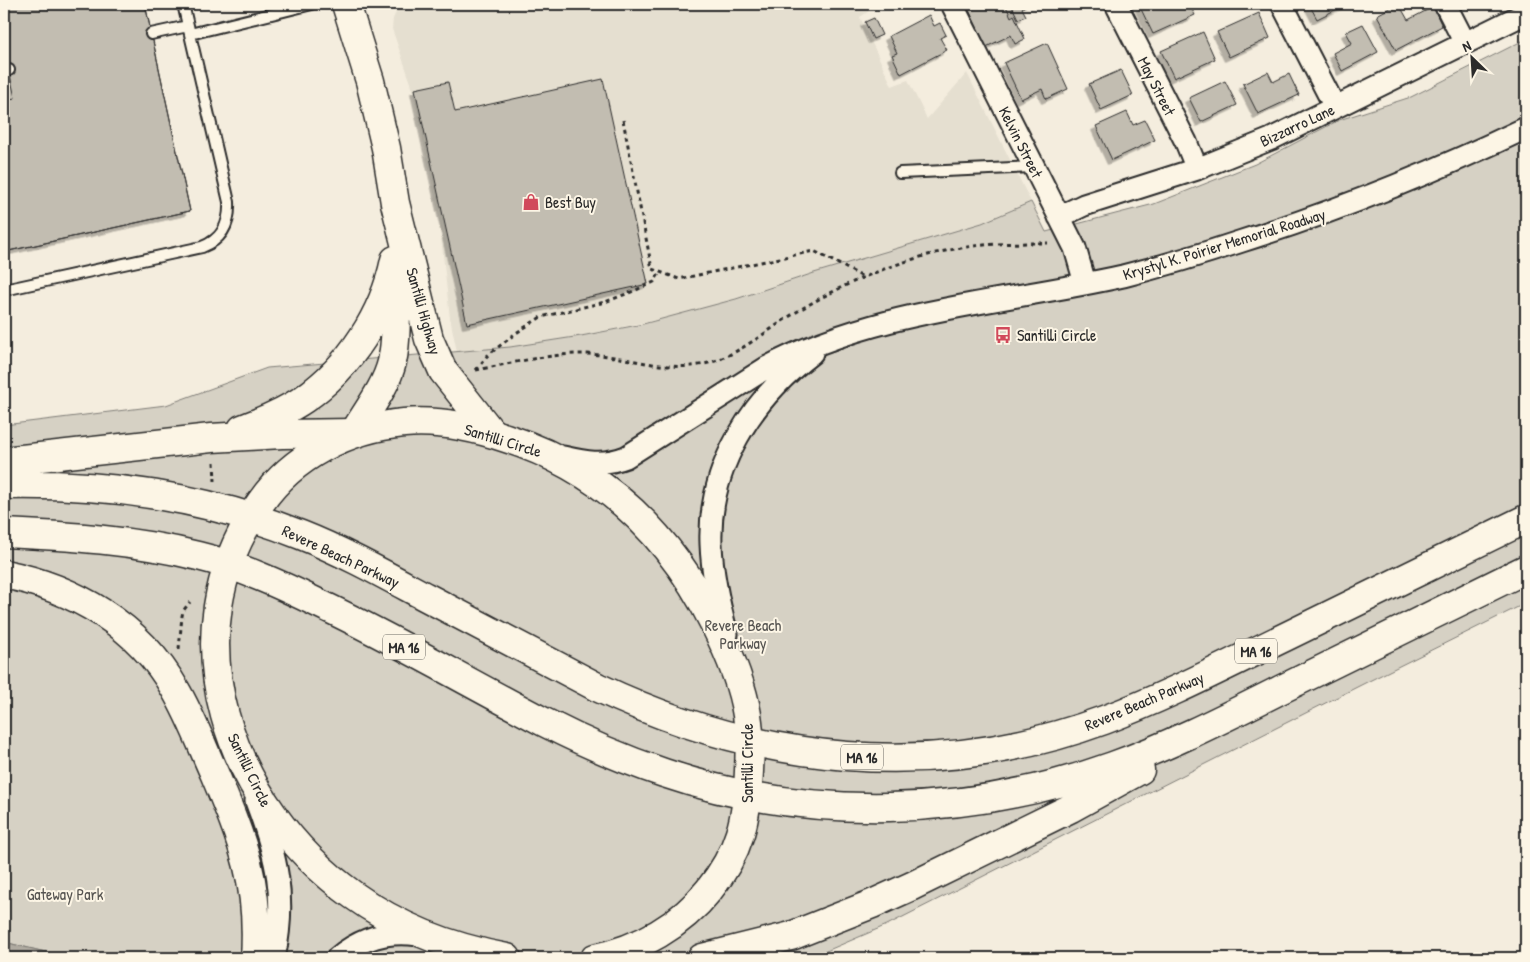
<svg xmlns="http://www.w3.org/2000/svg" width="1530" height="962" font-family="'Patrick Hand',sans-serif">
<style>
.built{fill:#e5dfd0}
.green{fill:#d6d1c4;stroke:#807e78}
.water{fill:#afaaa0;stroke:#7a7771}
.building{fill:#c2bdb1;stroke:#2b2b2b;filter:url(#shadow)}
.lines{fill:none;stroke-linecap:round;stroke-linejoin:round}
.service-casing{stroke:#2b2b2b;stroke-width:14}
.minor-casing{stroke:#2b2b2b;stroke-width:25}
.secondary-casing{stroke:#2b2b2b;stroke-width:31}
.primary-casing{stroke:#2b2b2b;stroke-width:31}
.trunk-casing{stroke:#2b2b2b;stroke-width:31}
.path{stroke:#2b2b2b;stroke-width:3;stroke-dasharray:4 4;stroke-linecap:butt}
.service{stroke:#fcf5e5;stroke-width:10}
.minor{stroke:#fcf5e5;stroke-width:21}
.secondary{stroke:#fcf5e5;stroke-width:28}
.primary{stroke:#fcf5e5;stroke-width:28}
.trunk{stroke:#fcf5e5;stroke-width:28}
.labels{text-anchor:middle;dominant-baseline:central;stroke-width:4;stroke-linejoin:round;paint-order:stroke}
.shield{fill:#fcf5e5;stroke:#6a6863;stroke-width:1}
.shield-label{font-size:15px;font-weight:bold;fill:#2b2b2b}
.street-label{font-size:16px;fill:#2b2b2b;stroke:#fcf5e5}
.poi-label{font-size:16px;fill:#2b2b2b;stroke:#fcf5e5;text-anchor:start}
.park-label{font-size:16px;fill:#565451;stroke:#fcf5e5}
</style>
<defs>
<filter id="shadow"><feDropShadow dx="-4.5" dy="4.5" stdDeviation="0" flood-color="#0004"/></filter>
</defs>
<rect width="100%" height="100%" fill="#f4edde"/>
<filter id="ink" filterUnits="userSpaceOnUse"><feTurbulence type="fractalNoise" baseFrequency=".02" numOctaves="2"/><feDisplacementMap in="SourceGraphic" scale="10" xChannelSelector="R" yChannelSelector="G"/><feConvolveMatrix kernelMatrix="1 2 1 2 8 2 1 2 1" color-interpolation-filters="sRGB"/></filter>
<g filter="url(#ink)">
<path class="built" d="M404,4H865L869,11L860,17L892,86L908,80L927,119L967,73L1031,202L982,223L814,273L736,299L688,313L581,336L510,347L457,352L450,318L438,210L411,83L392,29L393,19L397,10Z"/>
<path class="green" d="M1526,39V603L1365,683L887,925L824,952L803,958H70L4,942V425L166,405L267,368L510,347L581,336L643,324L736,299L814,273L982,223L1031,202L1046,232L1154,204L1255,164L1339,120L1411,97Z"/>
<path class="water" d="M4,942L70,958H4Z"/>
<path class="building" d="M4,4H145L190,211L4,252V100L15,98L4,47Z
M4,4H145L190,211L4,252Z
M984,4H1005L1011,17L1014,15L1025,39L1015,44L1011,35L986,47L969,10Z
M1011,4H1026L1027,5L1022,8L1026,16L1018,19Z
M1146,4H1189L1195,15L1153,34L1140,7Z
M1309,4H1347L1317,19Z
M1397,4H1399L1408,20L1433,7L1442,26L1396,50L1377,15Z
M1259,13L1270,38L1229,57L1217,32Z
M929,15L934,26L940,23L946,35L940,38L947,50L901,74L892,55L897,53L889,36Z
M874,18L882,35L873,39L865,22Z
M1363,24L1378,52L1342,71L1333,53L1352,43L1346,32Z
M1203,32L1215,59L1174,78L1161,51Z
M1047,43L1068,89L1046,99L1042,89L1021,99L1004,63Z
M1121,70L1133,95L1101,110L1089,84Z
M1268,72L1273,82L1289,74L1299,95L1258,114L1243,84Z
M603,79L648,284L467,324L415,89L448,82L455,112Z
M1225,81L1237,105L1201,122L1189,98Z
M1127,112L1133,125L1145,120L1155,140L1112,160L1096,126Z"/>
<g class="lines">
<g class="service-casing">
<path id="service" d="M151,34L188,26
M190,34L312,4
M4,72L9,70
M900,173L1034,167
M4,290L202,247C223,239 230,223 229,202L183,4"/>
</g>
<g class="minor-casing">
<path id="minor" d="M952,4L1075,248L1085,283
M1116,4L1186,142L1197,169
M1282,4L1335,107
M1445,4L1465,43
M1059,217L1084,205L1197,169L1271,139L1526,13
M563,457C585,462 603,466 626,457L766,368C875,309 1003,303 1123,276C1163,266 1203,254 1242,241C1340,210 1434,172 1526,128
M727,634C719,605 712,574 711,544C708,466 752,399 812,353
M256,801C277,857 287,898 274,958
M337,958C361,938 387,930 418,935"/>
</g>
<g class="secondary-casing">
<path id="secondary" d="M346,4L370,81L386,148L395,203L429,339L443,371L492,433
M354,433C367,411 386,387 392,362C398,335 395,298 395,269"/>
</g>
<g class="primary-casing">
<path id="primary" d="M507,958C452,948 399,928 353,895C229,806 166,635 261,502C293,456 348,428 404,423C438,420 473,427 506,438C603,469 670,534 715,625C729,653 742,683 747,715C750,733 750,752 749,771C747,818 740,852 709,890C681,925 640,949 595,958"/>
</g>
<g class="trunk-casing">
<path id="trunk" d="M242,429C263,421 285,412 304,399C350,367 384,314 395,260
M4,461L211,438L282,434L354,433
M4,485C107,483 204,496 301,535C344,552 385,575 426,597C483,627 540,657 597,687C759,764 933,783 1104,720C1166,697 1225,666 1285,637C1365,598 1446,558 1526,519
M4,533C69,536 134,540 198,556C240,566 281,585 320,604C396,640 469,683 544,722C583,742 622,759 664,773C808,822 971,817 1113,766C1172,745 1228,716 1284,688C1365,648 1446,609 1526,569
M4,574C74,588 139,625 175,689C191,716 202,746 215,775C243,842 260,884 255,958
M702,958L791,936L872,904L912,886L1071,808L1140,770"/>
</g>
<path class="path" d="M623,120L652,269L679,279L814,251L863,277
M476,370C513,363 551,353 588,354C630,356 670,375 712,362C743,352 774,325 803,308C851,280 906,257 961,248C989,243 1019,243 1048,243
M476,370L487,356L516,333L541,317L605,302L634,291L654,282L660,272
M214,462L215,481
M179,649L182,616L183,611L190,602"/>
<use href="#service" class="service"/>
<use href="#minor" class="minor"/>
<use href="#secondary" class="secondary"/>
<use href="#primary" class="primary"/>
<use href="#trunk" class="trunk"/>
</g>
</g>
<defs>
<g id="shop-bare" transform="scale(1.35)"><path d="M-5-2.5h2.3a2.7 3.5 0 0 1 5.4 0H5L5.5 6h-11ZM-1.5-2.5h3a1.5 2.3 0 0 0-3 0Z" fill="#d1495b" stroke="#fcf5e5" stroke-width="2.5" paint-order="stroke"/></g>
<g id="bus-bare" transform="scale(1.35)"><path d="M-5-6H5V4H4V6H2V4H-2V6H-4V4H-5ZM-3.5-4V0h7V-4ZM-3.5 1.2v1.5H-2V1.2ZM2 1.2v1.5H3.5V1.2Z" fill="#d1495b" stroke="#fcf5e5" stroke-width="2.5" paint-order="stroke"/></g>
</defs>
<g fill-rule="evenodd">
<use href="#shop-bare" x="531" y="202"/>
<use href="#bus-bare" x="1003" y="335"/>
</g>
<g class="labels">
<g class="shield">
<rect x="383" y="634.5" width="42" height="25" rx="4"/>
<rect x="1235" y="638.5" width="42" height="25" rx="4"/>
<rect x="841" y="744.5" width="42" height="25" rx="4"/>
</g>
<g class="shield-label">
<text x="404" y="647">MA 16</text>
<text x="1256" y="651">MA 16</text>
<text x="862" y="757">MA 16</text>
</g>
<g class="street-label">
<text transform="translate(1157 86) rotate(63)">May Street</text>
<text transform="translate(1297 125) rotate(-25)">Bizzarro Lane</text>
<text transform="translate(1021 142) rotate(63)">Kelvin Street</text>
<text transform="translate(1224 244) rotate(-17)">Krystyl K. Poirier Memorial Roadway</text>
<text transform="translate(424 311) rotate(74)">Santilli Highway</text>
<text transform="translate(503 440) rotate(17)">Santilli Circle</text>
<text transform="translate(341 556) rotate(25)">Revere Beach Parkway</text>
<text transform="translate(1144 701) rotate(-23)">Revere Beach Parkway</text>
<text transform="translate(747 763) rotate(-90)">Santilli Circle</text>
<text transform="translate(250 770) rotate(64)">Santilli Circle</text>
</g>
<g class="poi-label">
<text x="545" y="202">Best Buy</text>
<text x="1017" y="335">Santilli Circle</text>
</g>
<g class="park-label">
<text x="743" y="625">Revere Beach<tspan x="743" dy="18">Parkway</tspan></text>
<text x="65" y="894">Gateway Park</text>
</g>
</g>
<rect width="1530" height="962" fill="none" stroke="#fcf5e5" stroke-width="20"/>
<rect x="10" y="10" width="1510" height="942" fill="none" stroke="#2b2b2b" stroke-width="2" filter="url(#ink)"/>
<g transform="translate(1472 58) rotate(335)" stroke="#fcf5e5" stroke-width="4" paint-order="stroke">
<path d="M0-4L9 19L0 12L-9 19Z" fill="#2b2b2b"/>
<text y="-8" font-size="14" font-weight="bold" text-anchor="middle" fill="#2b2b2b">N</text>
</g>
</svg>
